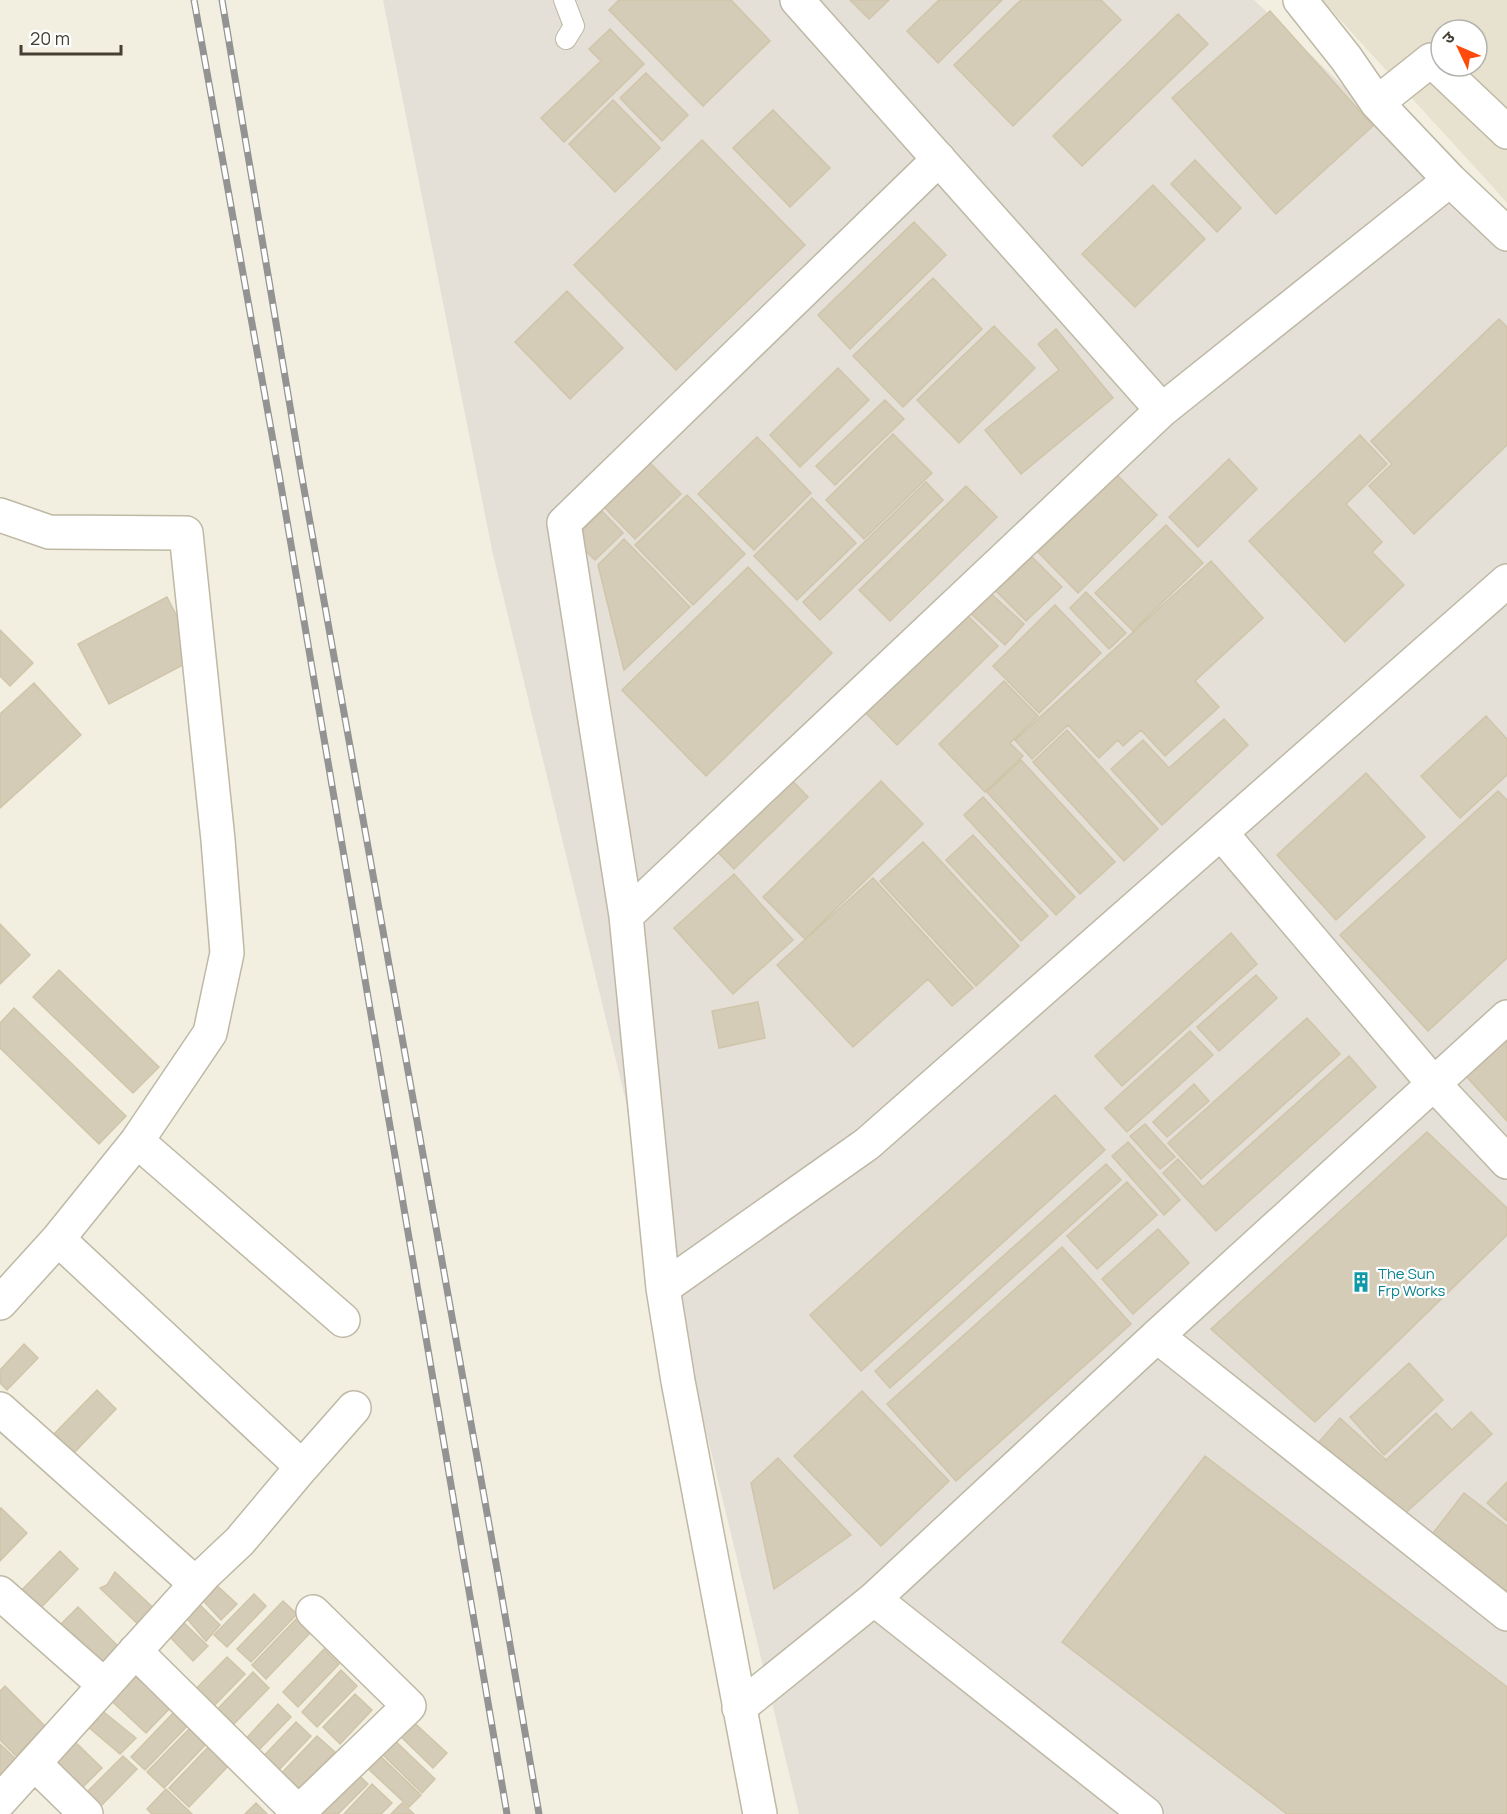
<svg xmlns="http://www.w3.org/2000/svg" width="1507" height="1814" font-family="Manrope,'Noto Sans Devanagari',sans-serif">
<style>
.residential{fill:#e7e2cf;fill-rule:evenodd}
.industrial{fill:#e4dfd7}
.building{fill:#d4ccb6;stroke:#d0c5a9;stroke-width:1.5}
.lines{fill:none;stroke-linecap:round;stroke-linejoin:round}
.lane-casing{stroke:#beb8a4;stroke-width:22}
.street-casing{stroke:#beb8a4;stroke-width:36}
.lane{stroke:#fff;stroke-width:20}
.street{stroke:#fff;stroke-width:33}
.rail-casing{stroke:#939393;stroke-width:7}
.rail{stroke:#fff;stroke-width:4.5;stroke-dasharray:14;stroke-linecap:butt}
.labels{text-anchor:middle;dominant-baseline:central;stroke-width:4.5;stroke-linejoin:round;paint-order:stroke}
.culture-label{font-size:15px;fill:#0d838f;stroke:#fff;text-anchor:start}
</style>
<rect width="100%" height="100%" fill="#f2efe1"/>
<path class="residential" d="M1322,0H1507V203L1493,187ZM1441,30H1477V66H1441Z"/>
<path class="industrial" d="M383,0H1254L1507,244V1814H799L492,550Z"/>
<path class="building" d="M619,0H731L770,41L703,106L609,10Z
M850,0H889L869,19Z
M939,0H1002L938,63L907,31Z
M1021,0H1101L1121,20L1013,126L954,65Z
M1270,11L1373,126L1276,214L1172,98Z
M1178,14L1208,44L1082,166L1053,136Z
M610,29L644,64L564,142L541,118L601,61L589,49Z
M646,73L688,115L662,141L620,98Z
M613,100L660,148L615,192L569,144Z
M773,110L830,168L790,207L733,148Z
M702,140L805,245L676,370L574,265Z
M1195,160L1241,208L1217,232L1171,184Z
M1153,185L1205,239L1135,307L1082,254Z
M914,222L946,255L850,349L818,315Z
M933,278L982,329L903,407L853,356Z
M567,291L623,348L570,399L515,342Z
M1499,319L1507,327V445L1414,534L1369,486L1392,464L1371,441Z
M994,326L1035,368L959,443L917,400Z
M1056,329L1113,398L1021,474L985,430L1059,370L1038,344Z
M838,368L869,400L800,467L770,435Z
M885,400L904,419L835,485L816,466Z
M893,434L932,473L864,539L826,500Z
M1360,435L1387,464L1346,504L1382,542L1372,552L1404,585L1345,642L1249,541Z
M757,437L811,493L754,550L698,494Z
M1229,459L1257,489L1198,547L1169,517Z
M649,462L681,494L635,539L604,507Z
M1117,475L1157,515L1078,593L1038,552Z
M926,482L943,500L820,620L803,602Z
M966,486L997,517L890,621L859,590Z
M687,495L745,554L693,605L635,545Z
M812,498L856,543L797,600L754,556Z
M602,511L623,533L595,560L573,539Z
M1166,525L1203,563L1133,631L1095,593Z
M624,539L690,607L624,670L598,565Z
M1032,557L1062,587L1026,621L996,591Z
M1211,561L1263,618L1195,681L1219,707L1165,756L1141,730L1123,746L1118,740L1099,758L1068,725L1032,759L1015,740Z
M748,567L832,653L706,776L622,690Z
M986,589L1024,624L1005,645L967,610Z
M1086,592L1126,633L1109,649L1070,608Z
M167,597L198,657L109,704L78,644Z
M1055,605L1101,653L1039,713L993,666Z
M966,614L998,646L897,745L865,712Z
M0,630L33,663L10,686L0,676Z
M1004,681L1038,716L1010,743L1023,756L985,792L939,744Z
M34,683L81,735L0,808V714Z
M1486,716L1507,739V775L1460,818L1421,776Z
M1224,719L1248,745L1162,825L1111,769L1143,740L1169,768Z
M1067,730L1158,829L1124,861L1033,762Z
M1021,760L1115,862L1080,894L987,792Z
M784,772L808,797L734,869L710,844Z
M1366,773L1425,837L1336,920L1277,855Z
M881,781L923,824L805,939L763,897Z
M1498,791L1507,800V958L1428,1031L1340,935Z
M983,797L1075,897L1056,915L964,815Z
M973,835L1048,916L1021,941L946,860Z
M923,842L1019,946L976,986L880,881Z
M734,874L793,940L733,994L674,928Z
M873,878L973,988L952,1006L928,979L853,1047L777,965Z
M0,924L30,955L0,984Z
M1231,933L1257,964L1122,1086L1095,1056Z
M59,970L159,1067L133,1093L33,997Z
M1256,975L1277,998L1219,1051L1197,1027Z
M758,1002L765,1038L719,1048L712,1011Z
M14,1008L126,1116L99,1144L0,1048V1023Z
M1307,1018L1340,1054L1201,1179L1168,1143Z
M1190,1031L1213,1055L1127,1132L1105,1108Z
M1507,1036V1121L1465,1075Z
M1349,1056L1376,1087L1216,1231L1163,1173L1178,1159L1203,1187Z
M1194,1084L1209,1101L1167,1137L1153,1122Z
M1055,1095L1105,1150L861,1371L810,1315Z
M1145,1124L1175,1157L1160,1169L1130,1136Z
M1427,1132L1507,1208V1235L1315,1422L1211,1329Z
M1128,1142L1180,1200L1164,1215L1112,1156Z
M1106,1164L1121,1180L890,1388L875,1371Z
M1127,1182L1157,1215L1097,1269L1067,1236Z
M1158,1229L1189,1263L1133,1314L1102,1279Z
M1062,1247L1131,1324L956,1481L887,1404Z
M24,1344L38,1358L7,1390L0,1383V1370Z
M1409,1363L1443,1400L1384,1455L1350,1417Z
M97,1390L116,1409L72,1455L52,1436Z
M862,1391L949,1481L881,1546L794,1456Z
M1471,1412L1492,1434L1401,1517L1319,1442L1340,1418L1386,1460L1436,1413L1452,1430Z
M1205,1456L1507,1687V1814H1287L1062,1642Z
M778,1458L851,1535L774,1589L751,1483Z
M1507,1482V1521L1487,1503Z
M1464,1493L1507,1526V1591L1504,1595L1430,1537Z
M1,1508L27,1533L0,1561V1510Z
M60,1551L78,1569L33,1616L14,1598Z
M115,1572L160,1614L144,1630L100,1588L107,1585Z
M211,1580L237,1604L221,1620L197,1594Z
M254,1594L266,1606L227,1647L214,1635Z
M195,1600L220,1625L206,1641L183,1614Z
M283,1601L297,1614L251,1662L237,1649Z
M78,1607L119,1647L99,1668L57,1628Z
M298,1617L312,1631L266,1679L252,1665Z
M183,1622L208,1646L193,1661L170,1637Z
M324,1649L339,1664L298,1707L283,1692Z
M227,1657L245,1674L208,1712L190,1695Z
M133,1662L175,1703L146,1733L103,1693Z
M341,1670L357,1686L317,1727L302,1712Z
M253,1672L269,1688L227,1731L211,1716Z
M5,1686L45,1726L16,1756L0,1740V1691Z
M355,1694L372,1710L340,1744L323,1727Z
M278,1704L291,1717L253,1756L241,1744Z
M100,1709L136,1738L120,1754L87,1726Z
M176,1710L190,1723L145,1770L131,1757Z
M407,1716L447,1753L433,1768L394,1730Z
M296,1722L311,1736L275,1774L260,1760Z
M193,1725L210,1740L164,1788L147,1772Z
M68,1735L102,1768L83,1787L49,1755Z
M317,1736L335,1752L293,1796L276,1779Z
M390,1736L435,1779L422,1793L377,1749Z
M213,1742L233,1761L189,1807L169,1788Z
M0,1744L17,1760L0,1777Z
M374,1750L421,1795L409,1807L362,1763Z
M123,1756L137,1769L99,1808L85,1794Z
M350,1767L368,1784L338,1814H312Z
M372,1784L392,1803L381,1814H344Z
M166,1789L192,1814H152L147,1809Z
M256,1803L267,1814H245Z
M402,1803L414,1814H391Z"/>
<g class="lines">
<g class="lane-casing">
<path id="lane" d="M564,0L574,26L566,39"/>
</g>
<g class="street-casing">
<path id="street" d="M797,0L1162,410
M1300,0L1346,58L1377,103L1450,180L1507,234
M1377,103L1431,60L1507,132
M0,515L49,532L186,533L218,840L227,953L210,1033L137,1141L58,1239L0,1303
M1221,833L1434,1084L1507,1162
M626,916L1162,410L1450,180
M137,1141L343,1320
M58,1239L302,1467
M663,1288L867,1144L1507,581
M1157,1336L1507,1614
M0,1409L196,1584
M0,1593L104,1685
M874,1599L1146,1814
M135,1651L300,1814
M739,1708L874,1599L1157,1336L1507,1017
M35,1764L86,1814
M0,1801L205,1574L240,1541L302,1467L354,1408
M299,1812L409,1706L313,1612
M760,1814L678,1381L663,1288L626,916L564,523L939,159"/>
</g>
<use href="#lane" class="lane"/>
<use href="#street" class="street"/>
<g class="rail-casing">
<path id="rail" d="M194,0L279,474L507,1814
M222,0L301,472L499,1580L539,1814"/>
</g>
<use href="#rail" class="rail"/>
</g>
<defs>
<g id="building-bare" transform="scale(1.62)"><path d="M-4-6H4V6H1V3H-1V6H-4ZM-2.5-4.3h1.7v1.8h-1.7ZM.8-4.3h1.7v1.8H.8ZM-2.5-1h1.7V.8h-1.7ZM.8-1h1.7V.8H.8Z" fill="#0f9aa8" stroke="#fff" stroke-width="2.5" paint-order="stroke"/></g>
</defs>
<g fill-rule="evenodd">
<use href="#building-bare" x="1361" y="1282"/>
</g>
<g class="labels">
<g class="culture-label">
<text x="1378" y="1273">The Sun<tspan x="1378" dy="17">Frp Works</tspan></text>
</g>
</g>
<g transform="translate(1459 48) rotate(314)"><circle r="28" fill="#ffffff" stroke="#b4b2ad" stroke-width="1.5"/>
<path d="M0-4.5L10 22L0 15L-10 22Z" fill="#ff4a0c"/>
<text y="-9" font-size="16" font-weight="bold" text-anchor="middle" fill="#443f32">उ</text>
</g>
<path d="M21 45v9h100v-9" fill="none" stroke="#443f32" stroke-width="3"/>
<text x="30" y="45" font-size="18" fill="#443f32" stroke="#ffffff" stroke-width="4.5" paint-order="stroke">20 m</text>
</svg>
